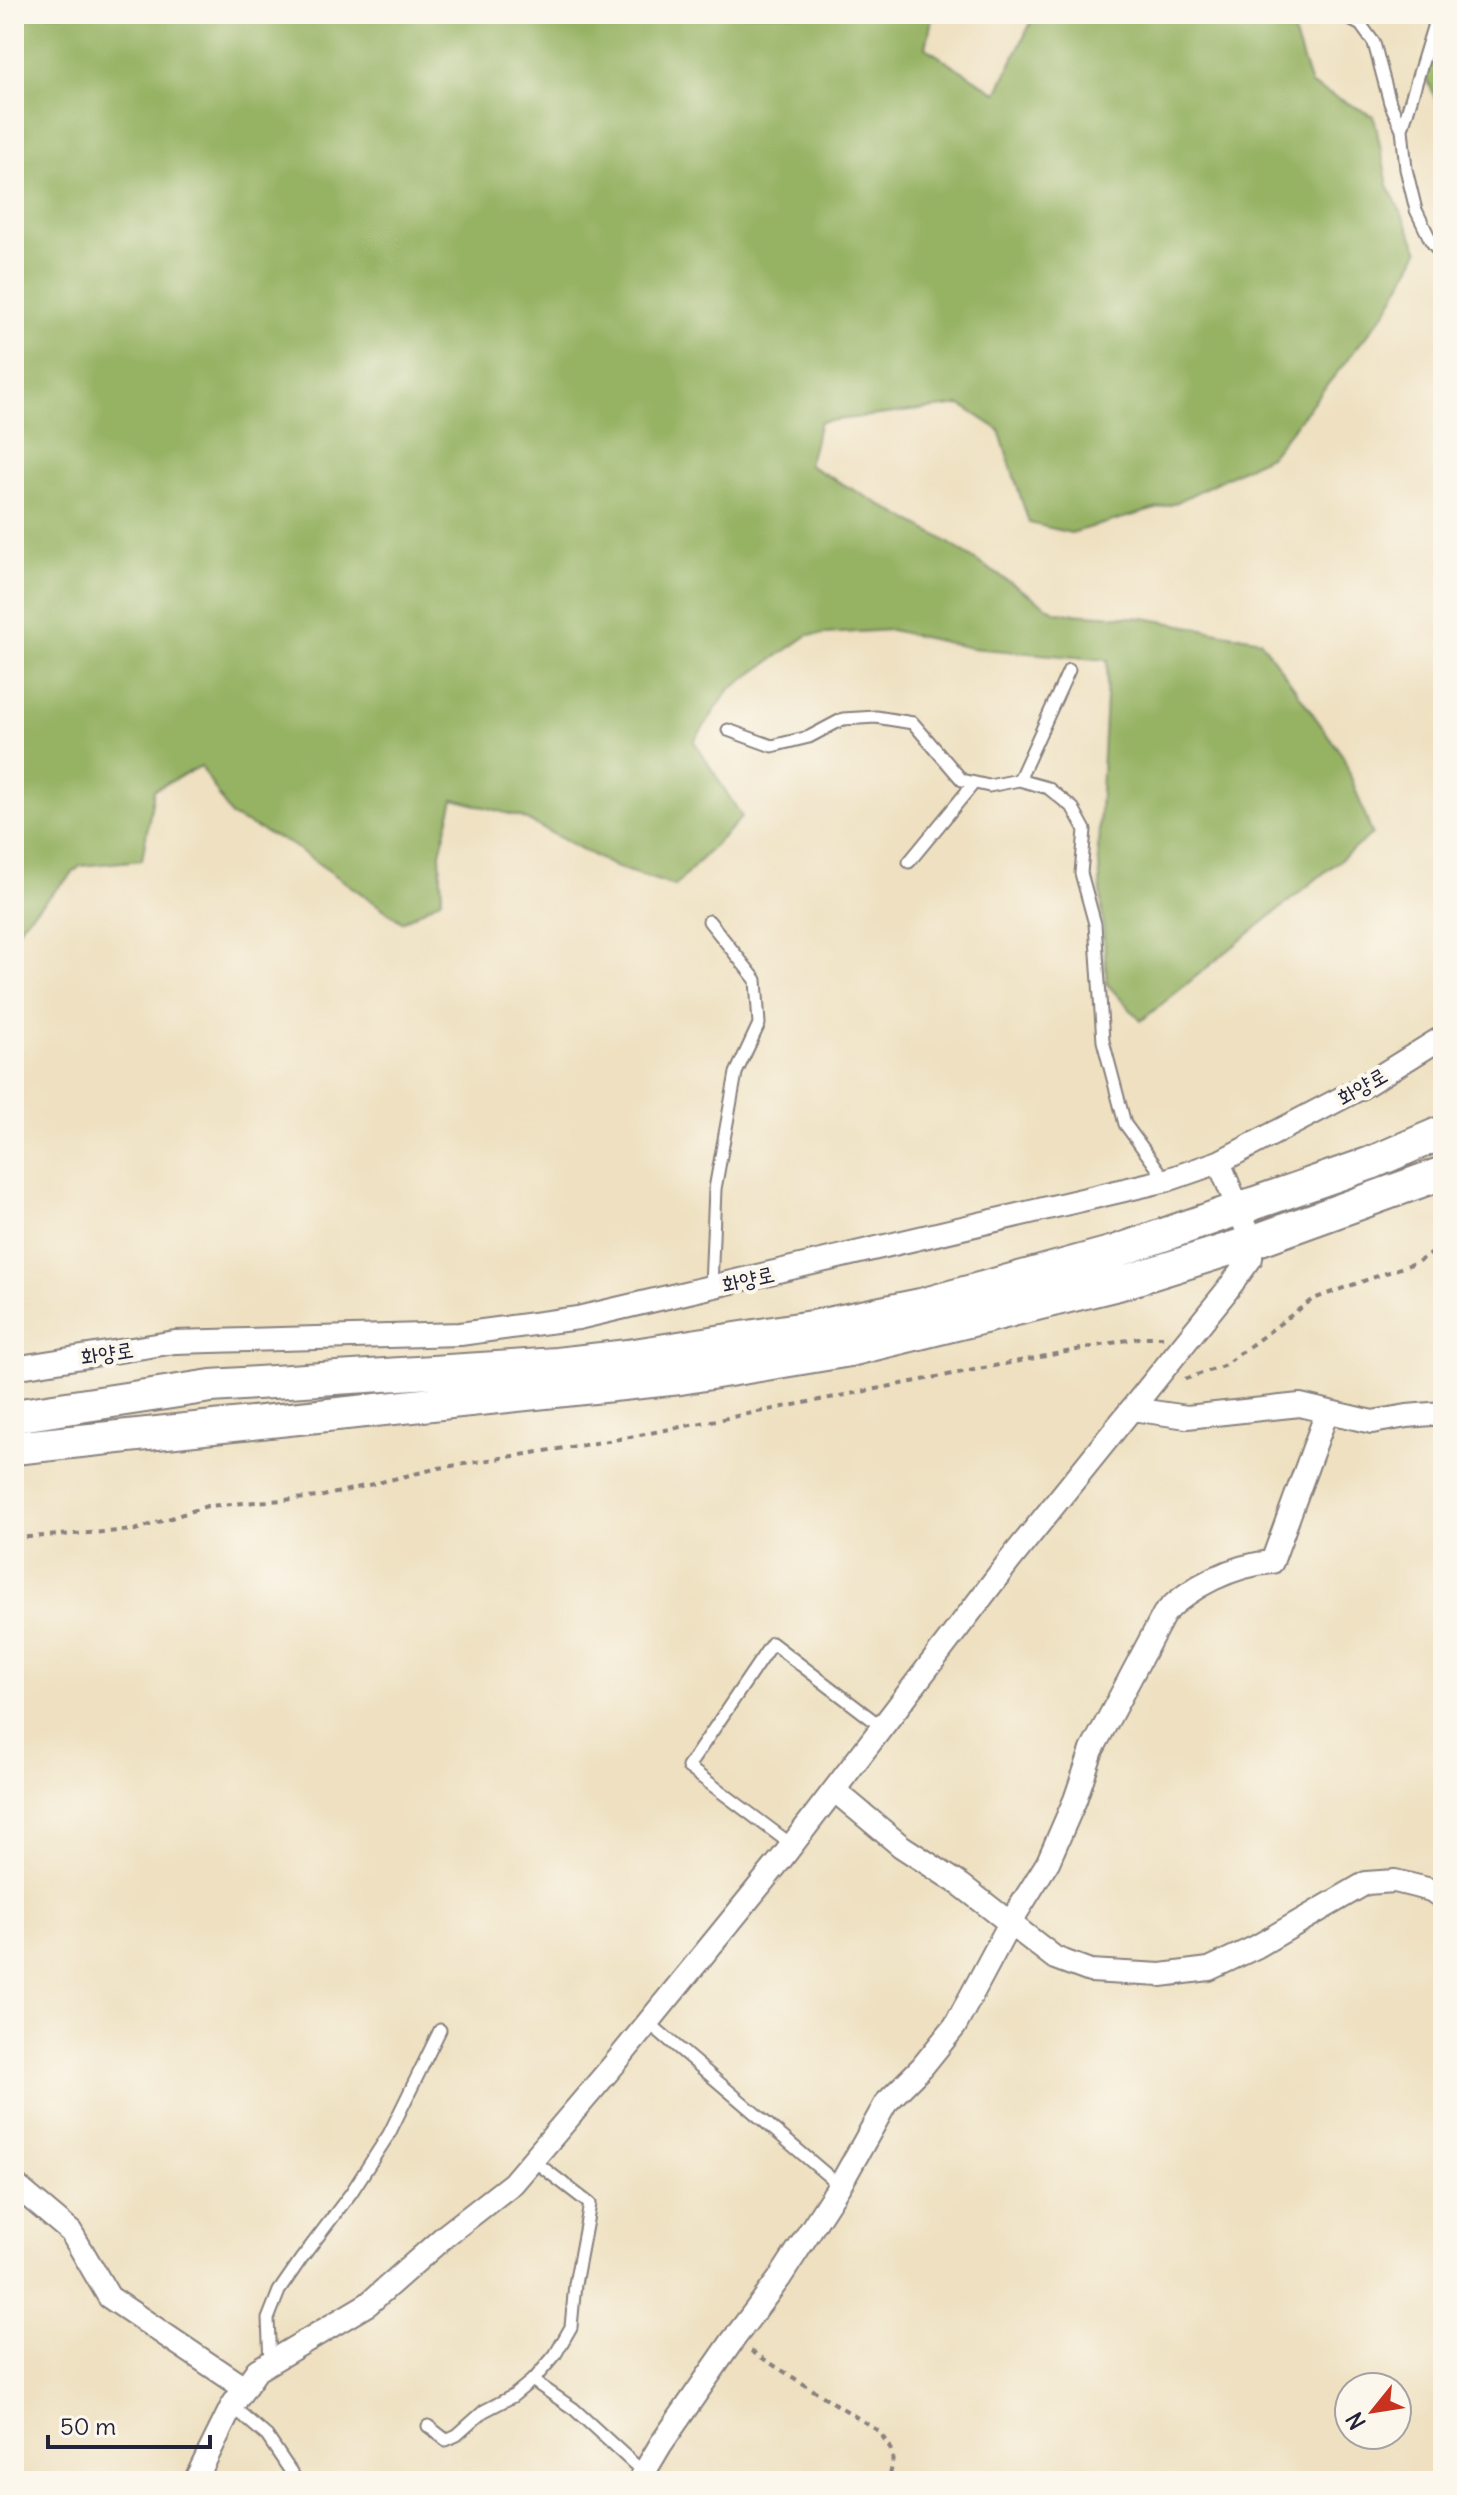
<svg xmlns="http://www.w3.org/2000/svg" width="1457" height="2495" font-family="Delius,'Poor Story',sans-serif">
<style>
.forest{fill:#96b264;stroke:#5c6a50;stroke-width:2}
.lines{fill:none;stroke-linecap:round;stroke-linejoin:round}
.service-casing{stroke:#88817e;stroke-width:15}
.minor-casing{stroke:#88817e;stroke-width:26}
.secondary-casing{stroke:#88817e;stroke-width:36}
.path{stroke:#88817e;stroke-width:4;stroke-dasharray:6 6;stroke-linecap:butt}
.service{stroke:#fff;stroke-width:11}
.minor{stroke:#fff;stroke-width:22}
.secondary{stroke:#fff;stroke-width:32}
.labels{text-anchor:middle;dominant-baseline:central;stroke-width:8;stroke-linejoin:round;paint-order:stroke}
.street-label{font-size:22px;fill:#22223b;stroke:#fbf7ec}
</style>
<rect width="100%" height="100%" fill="#fbf7ec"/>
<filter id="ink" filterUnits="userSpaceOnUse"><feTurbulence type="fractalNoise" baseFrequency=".0125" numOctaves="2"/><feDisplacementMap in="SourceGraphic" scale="16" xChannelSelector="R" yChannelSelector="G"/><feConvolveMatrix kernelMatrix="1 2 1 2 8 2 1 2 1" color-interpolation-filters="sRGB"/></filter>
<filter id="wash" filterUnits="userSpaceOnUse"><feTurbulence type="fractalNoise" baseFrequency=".006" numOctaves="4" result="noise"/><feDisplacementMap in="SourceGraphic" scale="32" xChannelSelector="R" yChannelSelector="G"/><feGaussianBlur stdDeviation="1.8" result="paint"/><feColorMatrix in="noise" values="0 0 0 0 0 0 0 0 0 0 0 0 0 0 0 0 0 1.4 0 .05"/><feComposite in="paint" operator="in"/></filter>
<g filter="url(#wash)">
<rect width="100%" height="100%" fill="#eee0c0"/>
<path class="forest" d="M14,14H933L926,48L997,93L1035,14H1281L1295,36L1311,85L1374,116L1388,185L1419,251L1387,310L1271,455L1173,504L1071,533L1029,523L999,430L961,405L820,422L808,465L938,536L1056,612L1145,618L1260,640L1343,756L1372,834L1141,1021L1107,984L1098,848L1108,660L971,648L891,630L808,635L729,690L694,741L742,817L675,886L615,867L521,817L454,799L440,853L442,899L402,922L292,845L231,816L201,766L154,790L142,860L80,866L23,922L14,938Z
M1443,31V117L1426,76Z"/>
</g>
<g filter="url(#ink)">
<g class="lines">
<g class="service-casing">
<path id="service" d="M1340,14L1361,25L1374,43L1390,103L1402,129
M1437,14L1402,129L1406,169L1416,210L1431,241L1443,257
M728,730L772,746L809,737L843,719L876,717L913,723L962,780L989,786L1019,780L1048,788L1073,808L1085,830L1081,873L1095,924L1103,1041L1125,1124L1166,1180
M1019,780L1069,670
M909,862L974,783
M709,921L756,980L759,1024L736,1073L715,1189L711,1287
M792,1845L688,1767L772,1643L882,1727
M648,2022L840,2186
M270,2362L268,2319L279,2291L301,2259L351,2193L389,2134L440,2030
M532,2380L574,2409L644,2473
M232,2406L267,2436L297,2481
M428,2426L446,2440L457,2435L484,2411L513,2396L536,2377L555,2355L571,2327L575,2284L590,2204L533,2160"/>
</g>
<g class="minor-casing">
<path id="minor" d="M14,1368L175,1342L460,1334L578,1318L1167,1180L1219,1162L1359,1089L1443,1037
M1132,1409L1187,1417L1300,1405L1372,1422L1407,1416L1443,1413
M834,1790L901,1846L961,1885L1055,1958L1090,1971L1161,1975L1209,1969L1256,1947L1366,1883L1395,1881L1431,1890L1443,1898
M14,2184L71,2232L109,2297L244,2388
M195,2481L232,2406L257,2370L368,2304L445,2236L513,2183L616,2062L782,1858L1010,1560L1225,1293L1251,1258L1252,1242L1219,1162
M639,2481L661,2444L733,2340L779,2279L843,2180L886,2103L922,2067L955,2026L1010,1923L1048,1862L1075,1800L1092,1750L1164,1614C1190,1586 1234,1565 1272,1562L1327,1412"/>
</g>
<g class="secondary-casing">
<path id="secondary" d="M14,1416L211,1386L557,1364L628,1356L818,1326L921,1305L1114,1252L1371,1163L1443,1132
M14,1448L680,1378L850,1350L1118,1284L1252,1242L1443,1173"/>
</g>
<path class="path" d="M1185,1379L1223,1366L1313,1299L1417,1262L1443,1247
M14,1538L135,1530L207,1506L319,1497L439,1468L614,1440L1143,1337H1163
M751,2351L877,2430C894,2450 896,2456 888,2481"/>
<use href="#service" class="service"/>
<use href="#minor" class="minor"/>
<use href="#secondary" class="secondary"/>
</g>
</g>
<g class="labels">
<g class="street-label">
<text transform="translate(1362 1086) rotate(-30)">화양로</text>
<text transform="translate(748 1279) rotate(-13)">화양로</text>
<text transform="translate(107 1353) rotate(-9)">화양로</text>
</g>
</g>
<rect width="1457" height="2495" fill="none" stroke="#fbf7ec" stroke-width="48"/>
<g transform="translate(1373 2411) rotate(240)"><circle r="38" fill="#fbf7ec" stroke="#a4a2a5" stroke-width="2"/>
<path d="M0-6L14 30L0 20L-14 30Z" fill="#c8321e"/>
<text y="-12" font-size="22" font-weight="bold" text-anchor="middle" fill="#22223b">N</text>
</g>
<path d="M48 2435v12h162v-12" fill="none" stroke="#22223b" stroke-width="4"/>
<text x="60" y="2435" font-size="24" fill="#22223b" stroke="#fbf7ec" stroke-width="6" paint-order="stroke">50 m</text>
</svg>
